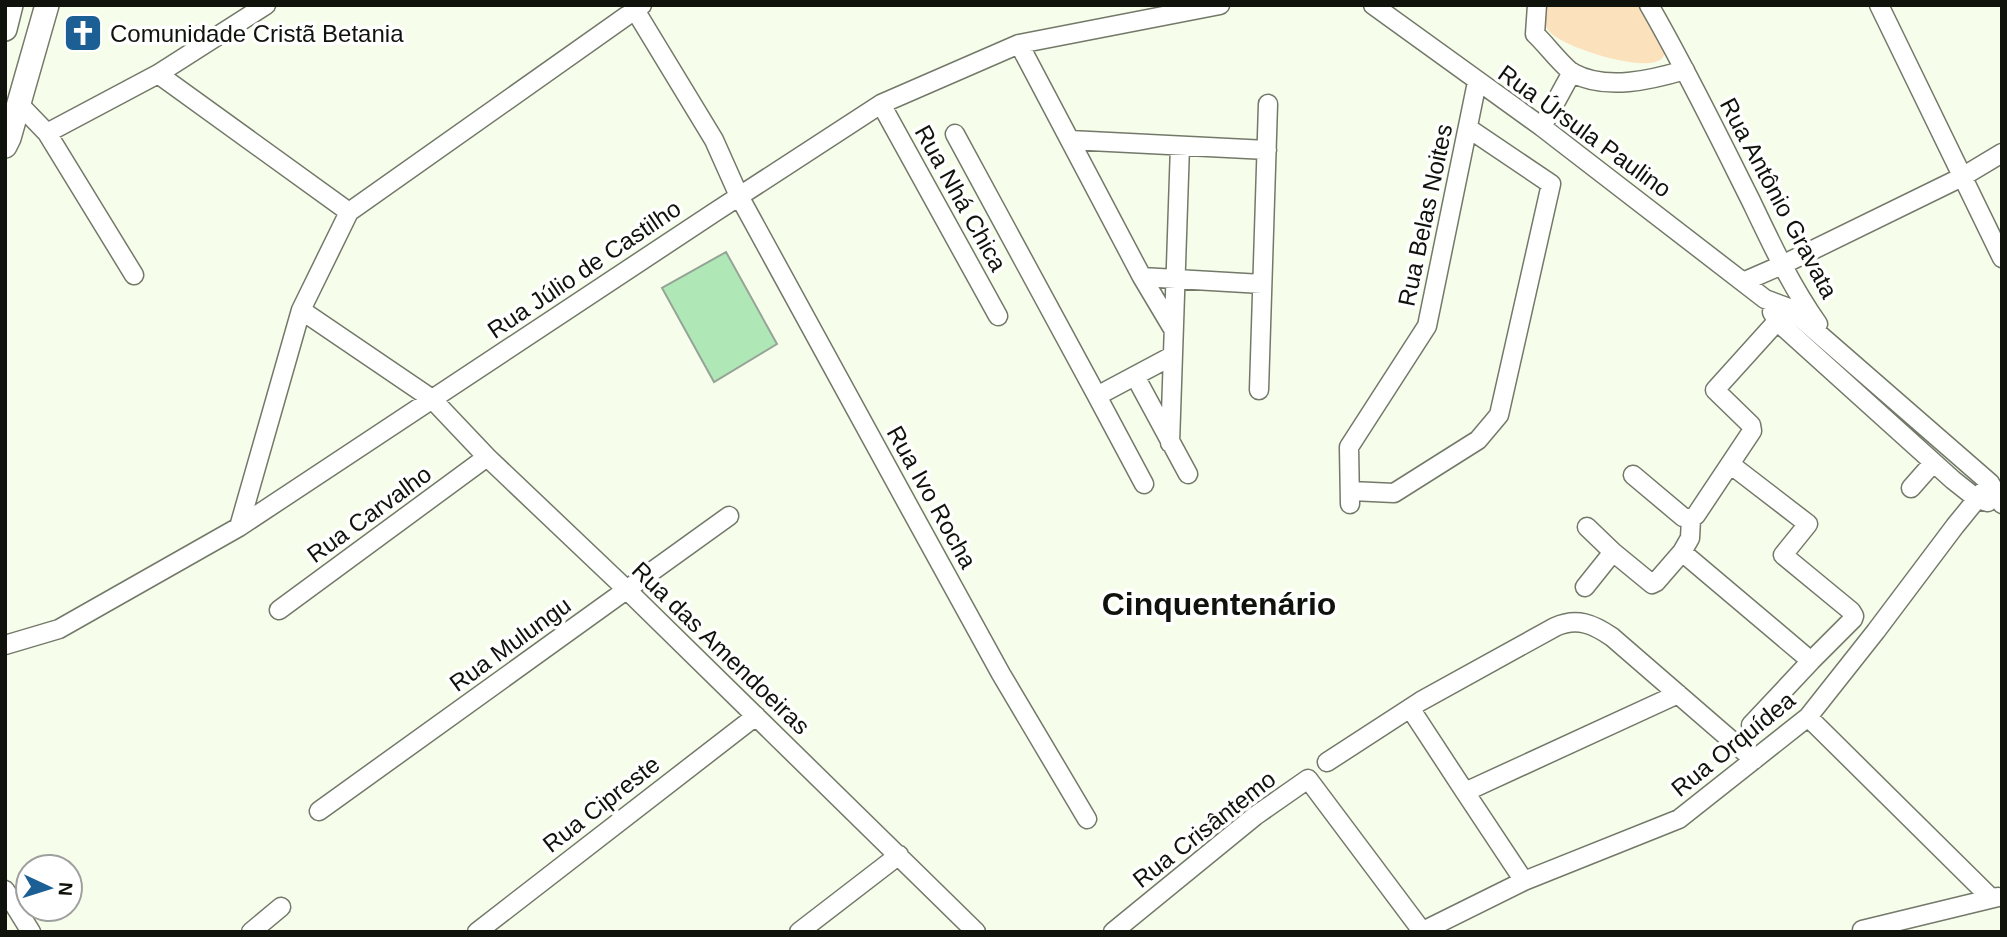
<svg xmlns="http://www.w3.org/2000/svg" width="2007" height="937" font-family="Helvetica,sans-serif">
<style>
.green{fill:#fce1bd}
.building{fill:#b0e7b7;stroke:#95a496;stroke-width:2}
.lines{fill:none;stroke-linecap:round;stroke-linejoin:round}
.minor-casing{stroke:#737969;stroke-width:21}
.major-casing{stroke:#737969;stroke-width:26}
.minor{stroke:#fff;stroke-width:18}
.major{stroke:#fff;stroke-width:23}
.labels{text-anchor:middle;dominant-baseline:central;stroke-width:7;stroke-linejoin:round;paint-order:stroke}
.poi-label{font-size:24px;fill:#10120c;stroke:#fff;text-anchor:start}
.street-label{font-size:24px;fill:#10120c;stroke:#fff}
.district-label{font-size:32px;font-weight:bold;fill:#10120c;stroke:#fff}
</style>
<rect width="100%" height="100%" fill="#f6fdeb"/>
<path class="green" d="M1542,5H1644C1649,15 1667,45 1664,55C1657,78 1560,47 1549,31C1543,24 1543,14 1542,5Z"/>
<path class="building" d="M726,252L777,344L714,382L662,288Z"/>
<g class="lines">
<g class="minor-casing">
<path id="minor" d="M632,5L714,140L739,196L913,514L1001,674L1087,819
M1373,5L1542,127L1765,299L1789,308L1990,483L2002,504
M1537,5L1535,34C1545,43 1563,67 1573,73C1606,91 1651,80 1685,70
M1649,5C1686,69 1718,135 1751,201C1771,243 1791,286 1818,324
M1879,5L2002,258
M1019,44L1142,277L1173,329
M158,74L349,212
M19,104L47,133L134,275
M881,104L998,316
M1542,127L1572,72
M47,133L158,74L266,5
M955,134L1097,396
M1070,140L1267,150
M1142,277L1262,284
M1743,282L1782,265L1962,177L2002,153
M301,310L432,399L487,457L627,590L976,932
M1772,312L1778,322L1953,480L1977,499L1988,502
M1135,376L1188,474
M1259,390L1268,104
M1170,443L1180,146
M1633,475L1683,517L1691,519L1696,515L1752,431L1751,425L1715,390L1789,308
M1144,484L1097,396L1172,356
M1911,488L1933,463
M1351,491L1394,493L1478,440L1499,415L1551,184L1468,128
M1350,504L1349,447L1427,326L1477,82
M239,527L301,310L349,212L642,5
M1587,527L1613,552L1652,584L1656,582L1682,552L1811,661L1853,619L1854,616L1851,611L1783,555L1808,524L1730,464
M1682,552L1690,538L1691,519
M1585,587L1613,552
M279,610L487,457
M5,645L59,629L239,527L715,212L881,104L1019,44L1220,5
M1410,708L1465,792L1678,694
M1808,717L1991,898
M1751,725L1811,661
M1327,762L1421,701L1555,627C1577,617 1593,624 1612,637L1754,760
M1465,792L1524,881
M319,811L729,516
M5,890L31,932
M1862,930L1998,897
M251,932L281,907
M477,932L756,716
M799,932L899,855
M1113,932L1255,816L1308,779L1422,931
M1421,932L1524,881L1679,819L1808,717L1876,631L1955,526L1990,483"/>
</g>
<g class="major-casing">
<path id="major" d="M5,29L11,5
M5,146L9,138L47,5"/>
</g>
<use href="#minor" class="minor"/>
<use href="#major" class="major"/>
</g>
<defs>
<g id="church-square" transform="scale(2.0125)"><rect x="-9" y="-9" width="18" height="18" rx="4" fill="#1c5f94" stroke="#fff"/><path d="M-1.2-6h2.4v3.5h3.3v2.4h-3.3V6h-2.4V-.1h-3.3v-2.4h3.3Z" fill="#fff"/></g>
</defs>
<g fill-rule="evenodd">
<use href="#church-square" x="83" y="33"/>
</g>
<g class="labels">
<g class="poi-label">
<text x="110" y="33">Comunidade Cristã Betania</text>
</g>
<g class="street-label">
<text transform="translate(1585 131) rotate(36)">Rua Úrsula Paulino</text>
<text transform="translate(961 198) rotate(61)">Rua Nhá Chica</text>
<text transform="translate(1779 198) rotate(62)">Rua Antônio Gravata</text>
<text transform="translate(1425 215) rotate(-78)">Rua Belas Noites</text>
<text transform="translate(584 269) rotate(-34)">Rua Júlio de Castilho</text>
<text transform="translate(932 497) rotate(61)">Rua Ivo Rocha</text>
<text transform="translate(369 514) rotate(-36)">Rua Carvalho</text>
<text transform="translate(510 644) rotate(-36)">Rua Mulungu</text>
<text transform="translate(721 648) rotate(44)">Rua das Amendoeiras</text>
<text transform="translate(1733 744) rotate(-39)">Rua Orquídea</text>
<text transform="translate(601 804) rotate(-38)">Rua Cipreste</text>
<text transform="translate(1204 829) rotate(-38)">Rua Crisântemo</text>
</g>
<g class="district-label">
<text x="1219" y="604">Cinquentenário</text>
</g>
</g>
<rect width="2007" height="937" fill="none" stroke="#10120c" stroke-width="14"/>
<g transform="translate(49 888) rotate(94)"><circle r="33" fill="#ffffff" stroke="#9fa09e" stroke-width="2"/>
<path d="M0-5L12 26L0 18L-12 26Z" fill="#1c5f94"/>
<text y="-10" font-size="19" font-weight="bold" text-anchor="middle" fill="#10120c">N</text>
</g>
</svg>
